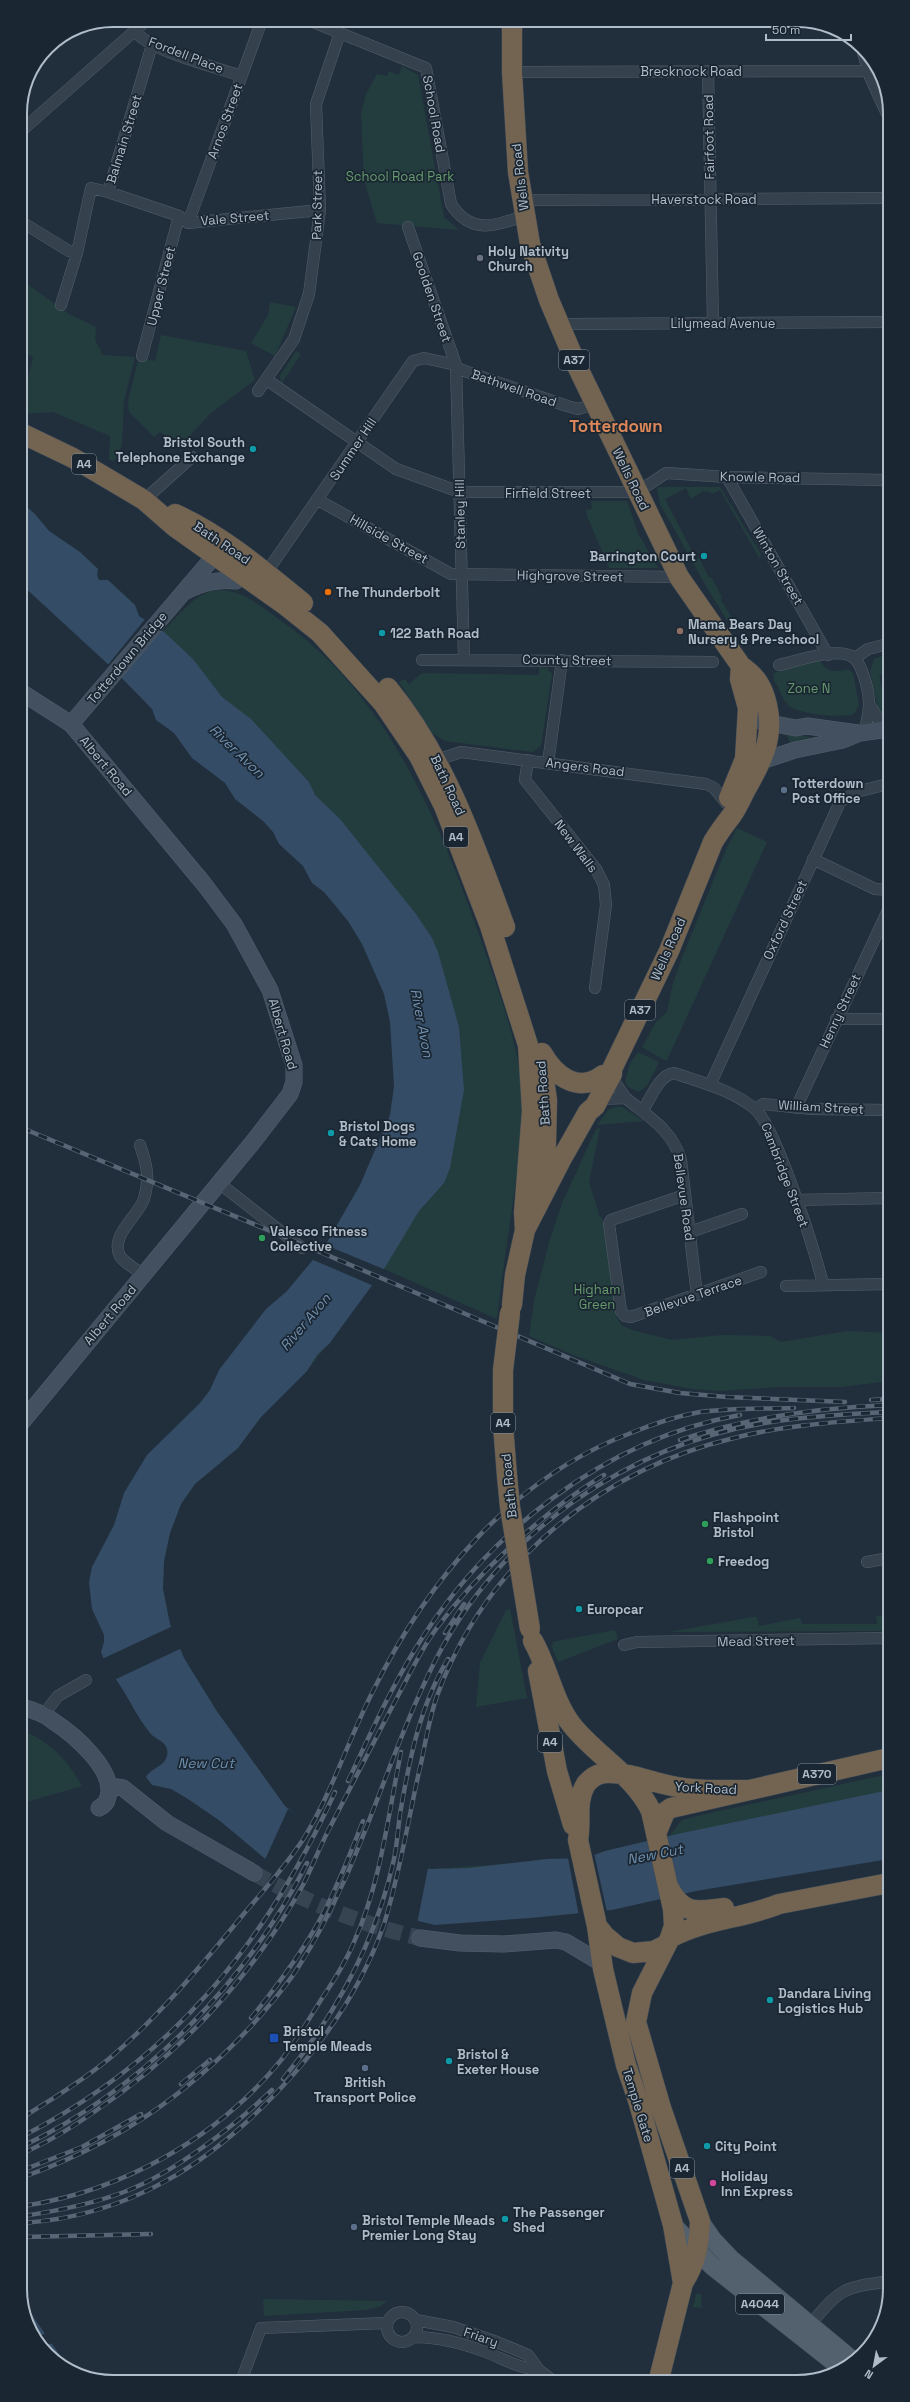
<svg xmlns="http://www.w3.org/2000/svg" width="910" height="2402" font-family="'Space Grotesk',sans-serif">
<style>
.green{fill:#233d3e}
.water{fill:#344c65}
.pier{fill:#212f3d}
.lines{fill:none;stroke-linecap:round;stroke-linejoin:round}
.secondary-tunnel{stroke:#364452;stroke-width:16;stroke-dasharray:16 8;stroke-linecap:butt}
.street-casing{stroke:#535f6a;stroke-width:12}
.secondary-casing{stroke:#535f6a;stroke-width:17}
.primary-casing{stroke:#3e4a55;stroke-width:19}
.highway-casing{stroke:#404c57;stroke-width:21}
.street{stroke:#35414d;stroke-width:11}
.secondary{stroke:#435060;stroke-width:16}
.primary{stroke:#53606d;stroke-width:18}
.highway{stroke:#736351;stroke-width:20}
.rail-casing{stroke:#576574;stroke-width:4.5}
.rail{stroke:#1a2631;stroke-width:3;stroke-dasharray:9;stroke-linecap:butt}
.highway-bridge-casing{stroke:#404c57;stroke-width:21;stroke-linecap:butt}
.highway-bridge{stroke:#736351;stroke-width:20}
.worship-dot{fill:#6b7280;stroke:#1a2631;stroke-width:1.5}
.culture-dot{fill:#0f9aa8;stroke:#1a2631;stroke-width:1.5}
.food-dot{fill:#e8710a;stroke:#1a2631;stroke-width:1.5}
.education-dot{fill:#8d6e63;stroke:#1a2631;stroke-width:1.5}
.service-dot{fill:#5c6f8a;stroke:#1a2631;stroke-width:1.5}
.leisure-dot{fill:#2e9e5b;stroke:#1a2631;stroke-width:1.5}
.transit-dot{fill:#1a4fb4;stroke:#1a2631;stroke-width:1.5}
.hotel-dot{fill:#d1479c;stroke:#1a2631;stroke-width:1.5}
.labels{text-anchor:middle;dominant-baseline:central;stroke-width:3.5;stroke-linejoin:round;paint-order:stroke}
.shield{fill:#1a2631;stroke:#838f9b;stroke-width:1}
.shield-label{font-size:12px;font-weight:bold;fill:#b0bcc8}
.street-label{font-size:13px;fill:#b0bcc8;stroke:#1a2631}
.park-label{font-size:13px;fill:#669b6d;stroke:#1a2631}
.poi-label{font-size:13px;font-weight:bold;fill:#b0bcc8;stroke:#1a2631;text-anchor:start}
.water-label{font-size:14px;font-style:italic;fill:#6f8fae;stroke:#1a2631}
.district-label{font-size:17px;font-weight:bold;fill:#db8659;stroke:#1a2631}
.rim{fill:none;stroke:#b0bcc8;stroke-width:2}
</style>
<rect width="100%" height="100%" fill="#212f3d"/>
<path class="green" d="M402,66L418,75L444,217L459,230L377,223L364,180L361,114L366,94L377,74L387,76L389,71L399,75Z
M20,279L69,314L96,327L95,340L103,355L135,357L124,401L122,445L114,461L109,459L110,436L53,412L21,414V407L33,357L21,350Z
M270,302L296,307L275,356L251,343L268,315Z
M161,335L246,351L255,380L211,413L180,446L160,432L154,437L129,412L128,401L139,357L155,361Z
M296,351L301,354L281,384L280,376Z
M660,487H720L761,554L760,559L720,490L712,494L710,492L703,491L691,499L686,488L665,499L696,559L699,558L709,578L711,577L722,597L721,600L732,618L727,620L710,593L660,504L657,489Z
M591,501H627L638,533L658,568H609L587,516L586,510L592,509Z
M21,502L35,514L49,531L80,552L98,569L97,575L99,580H108L135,605L139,616L163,631C177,618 192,596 212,591C237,586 258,604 277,618C389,694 440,823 483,946C498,990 516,1036 521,1082C525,1117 520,1153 515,1187C509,1231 502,1275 497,1319L384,1269L307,1371L261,1417L238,1448L195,1484L181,1504L170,1533L164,1561L163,1590L170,1624L184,1658L216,1710L285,1806L313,1828L363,1854L403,1865L431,1869L586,1858L605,1851L670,1835L682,1820L701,1815L889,1774V1810L617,1864L370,1871L224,1777L146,1560L211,1452L438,1052L259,759Z
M886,655L888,664L881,666L883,674L879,675L885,701H888V715L878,710L870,671L874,659Z
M820,660C825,672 836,673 848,669L853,673L859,705L854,714C841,718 799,715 788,705C783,700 781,693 778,687C775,682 771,677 774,673Z
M539,667L547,668L552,674L541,746L533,752L445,741L432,733L399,682L405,679L409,684L422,673L539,675Z
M787,734L811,737L792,742L793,746H791Z
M737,828L767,842L667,1060H664L642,1047L656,1022L667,1012L673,983L683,955L727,847Z
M638,1052L659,1062L647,1086L639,1092L628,1087L625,1082L630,1063Z
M614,1107H622L644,1121L597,1125L608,1110Z
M600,1128L589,1182L600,1217H602L617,1317L621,1325L632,1330L672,1340L723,1335L770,1336L781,1342L848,1331L889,1333V1381L841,1387H778L719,1391L693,1389L644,1380L576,1356L529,1336L534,1301L550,1239L563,1201L596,1129Z
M510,1609L527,1698L476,1707L480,1663L506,1610Z
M889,1615V1631L669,1632L753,1617H757L759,1626L800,1618L802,1624H877L876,1616Z
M615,1630L618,1639L558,1662L551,1645L554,1644L552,1642Z
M22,1730C51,1743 67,1759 82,1786L23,1803Z
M696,2294H701L702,2308L693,2307Z
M263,2299H265L387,2301L381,2306L366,2310L264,2316Z"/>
<path class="water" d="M21,502L35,514L49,531L80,552L98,569L97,575L99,580H108L135,605L139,616L163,631L193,659L222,697L251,719L309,782L315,795L340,819L416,914L432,938L438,952L459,1027L464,1090L450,1168L444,1183L419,1211L384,1269L329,1344L317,1355L307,1371L261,1417L238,1448L195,1484L181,1504L170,1533L164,1561L163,1589L170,1624L184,1658L216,1710L285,1806L313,1828L363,1854L403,1865L431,1869L469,1868L547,1859L586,1858L605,1851L682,1833L889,1790V1859L696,1891L612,1910L530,1918L435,1925L333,1900L281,1872L220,1821L188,1799L171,1789L152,1785L146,1777C151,1768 164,1767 167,1756C170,1742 157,1741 150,1733C137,1717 129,1698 117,1681C115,1678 111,1675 109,1672C105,1666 104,1658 101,1652L104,1642V1635L92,1609L89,1582L92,1567L114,1525L124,1493L147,1455L200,1403L210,1390L219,1370L266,1309L287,1291L326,1244L360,1185L390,1115L394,1086L390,1022L384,994L362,944L348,921L324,892L312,883L303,866L279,844L273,832L263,821L235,799L225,783L192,758L174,733L156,720L152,709L111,667L21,584Z
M23,2302L68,2367L56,2363L23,2314Z"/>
<path class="pier" d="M146,618L162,628L120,679L107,666Z
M323,1244L386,1270L374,1286L311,1259Z
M173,1626L182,1648L114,1680L107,1673L102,1659Z
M288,1809L327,1835L363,1852L428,1868L417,1924L332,1902L300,1887L264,1862Z
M594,1853L607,1912L579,1916L568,1858L586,1856Z
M47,2333L54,2343L44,2345L38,2336Z"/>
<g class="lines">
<path class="secondary-tunnel" d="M254,1873C307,1903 361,1924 420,1938"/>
<g class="street-casing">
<path id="street" d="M308,20L426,68L451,204C471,235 494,226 524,216
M135,31C149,51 216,67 241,76
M863,53L870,77L887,114
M708,71L713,323
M512,72L870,71
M20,132L147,20
M108,192L179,216L188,223L320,210
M522,200L887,198
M20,221L69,251L77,253
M188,223L262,20
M408,227L456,365L464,659
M61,305L77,253L91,188L108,192L152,45
M559,327L570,324L887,322
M142,356L179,216
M456,368L567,406L578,409L595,404
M267,380L396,469L460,492H628L648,485L666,473L727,477L887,480
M258,391L294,339L309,294L320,210L316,104L340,33
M727,477L828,655
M144,500L192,457
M318,500L451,574L679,577
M266,573L413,361L424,358L456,365
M855,658L868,649L888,644
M422,660L713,662
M779,665C797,661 831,649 849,655C862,659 869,691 869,704C869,713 866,723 865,732
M869,704L885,730
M437,760L461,752L706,784L714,788L727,804
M528,760L525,780L596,869L604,885L606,905L595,988
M548,763L562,660
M813,859L875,889L888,890
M836,1019H888
M611,1076C616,1083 621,1093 627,1099C650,1118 672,1130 681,1160L697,1295
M710,1085L840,802L856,792L888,784
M599,1099L626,1098
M796,1108L888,910
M755,1109L763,1104L812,1109L888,1110
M643,1110C651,1098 659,1075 674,1073C700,1082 733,1090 755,1109C776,1127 815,1252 823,1284
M140,1145C147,1165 150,1178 144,1199C139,1215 109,1236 120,1256C124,1263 137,1270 144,1275
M219,1183L302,1248
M685,1195L611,1220L609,1224L621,1311L625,1316L631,1317L761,1272
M796,1200L888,1198
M690,1232L742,1214
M786,1286L889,1284
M867,1562L889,1558
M624,1645L637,1642L889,1638
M43,1715L58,1696L86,1680
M387 2327a15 15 0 1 1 30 0a15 15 0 1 1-30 0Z
M416,2320L453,2327L497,2342L528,2355L539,2370L552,2380
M809,2326C841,2288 841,2288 890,2281
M414,2337C439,2337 462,2343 486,2352C506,2360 518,2368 539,2370
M241,2381L261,2328L386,2323"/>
</g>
<g class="secondary-casing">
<path id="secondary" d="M186,591C203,583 217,579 236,581
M21,692L71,724L204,884L234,924L270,990L294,1065V1082L290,1094L253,1142L22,1422
M759,721L796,728L807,726L858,733
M71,724L222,547
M762,761L795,750L843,740L860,733L888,729
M22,1707C33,1710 45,1714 53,1721C73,1734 116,1770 108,1797C107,1802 104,1806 99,1808
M110,1786L123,1788L167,1823L254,1873
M420,1938L460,1943L504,1944L556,1940L566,1942L601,1963"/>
</g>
<g class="primary-casing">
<path id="primary" d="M700,2221L713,2240L731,2259L851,2359
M673,2225L712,2266L840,2367"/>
</g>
<g class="highway-casing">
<path id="highway" d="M512,20V72L518,172L530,244L549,300L577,366L679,577L741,666C756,676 763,687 767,705C775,738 761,763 745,791C741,799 737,808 732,815C725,824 719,832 713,842L669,951L612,1069V1074L595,1106L588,1112L562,1158L525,1230
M21,433L73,458L144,500L175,527L285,605L320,633L383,703L419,756L444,806L490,926L528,1045L532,1111L524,1213L525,1230L515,1275L512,1305
M175,514C222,535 264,571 303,603
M388,688C445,758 474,843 505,927
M729,798L745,759L748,708L740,679L741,666
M542,1053C555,1076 578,1094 603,1075
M542,1066L547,1100L545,1186
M503,1370V1425L507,1476
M533,1641C548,1667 553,1700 571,1724C595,1755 634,1775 651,1811L673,1909L674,1926L670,1938L642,1993L636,2022L661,2108L700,2221C699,2245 696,2263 683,2283L659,2379
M538,1671L557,1771L573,1825
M656,1834L665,1812L671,1808L889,1758
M669,1888C684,1916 697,1911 724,1908
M597,1926L603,1969L626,2065L638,2100L673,2225L683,2283
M670,1938C705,1919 742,1919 779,1904L889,1883
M666,1945L654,1951L633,1953L618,1947L605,1936L597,1926L578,1840C582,1821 575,1802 586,1784C591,1778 598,1773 607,1773C629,1772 650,1782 672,1786C696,1791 720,1790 745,1790"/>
</g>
<use href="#street" class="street"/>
<use href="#secondary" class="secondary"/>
<use href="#primary" class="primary"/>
<use href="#highway" class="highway"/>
<g class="rail-casing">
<path id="rail" d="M22,1128L280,1235L630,1384L680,1393L727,1397L845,1402
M871,1400L889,1399
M680,1440C748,1417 817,1408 889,1405
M445,1633L464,1604
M348,1781C369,1737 389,1692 414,1651C484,1534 605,1439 740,1415
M251,2018C278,1985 304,1950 324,1912C339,1882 351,1852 363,1821
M283,2079C336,2014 376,1942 394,1859C397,1845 398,1829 400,1814C409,1761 420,1705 448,1659
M181,2084L210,2060
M23,2117C53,2099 83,2080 110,2058C159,2016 201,1966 242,1916C263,1891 286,1866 304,1838C332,1792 348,1741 372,1693C427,1581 511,1478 631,1433C653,1424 677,1416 700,1412C731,1408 763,1409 794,1408
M23,2136C173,2059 266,1943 335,1792
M23,2146C144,2088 247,1982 307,1863
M23,2153C49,2142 71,2128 94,2112C180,2054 253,1976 303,1885C312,1867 319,1849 328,1831C349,1790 370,1749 391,1709C406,1682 418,1654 436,1629C478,1572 544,1511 604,1475
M23,2170L82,2147L141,2114
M23,2177C114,2145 188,2095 253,2024C269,2006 286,1987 299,1966C360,1871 385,1761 435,1661C502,1531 628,1444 771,1422C810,1416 850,1414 889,1412
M23,2206C123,2191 218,2138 282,2059C296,2041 307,2022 319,2003C332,1983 345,1964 354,1942C381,1882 388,1816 401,1752
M23,2216C57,2211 92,2204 124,2192C174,2173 233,2127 272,2090
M23,2223C129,2216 210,2164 281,2088C325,2041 363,1985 384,1924C401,1870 409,1813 422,1759C426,1738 430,1716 437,1696C485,1564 599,1470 734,1438C784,1425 837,1422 889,1418
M23,2237L151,2234"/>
</g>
<use href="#rail" class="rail"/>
<g class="highway-bridge-casing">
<path id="highway-bridge" d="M503,1370L510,1313
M507,1476L510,1507L530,1629"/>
</g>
<use href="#highway-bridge" class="highway-bridge"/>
</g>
<circle class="worship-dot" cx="480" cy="258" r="4"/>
<g class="culture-dot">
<circle cx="253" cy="449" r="4"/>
<circle cx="704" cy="556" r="4"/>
<circle cx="382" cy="633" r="4"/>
<circle cx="331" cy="1133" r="4"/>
<circle cx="579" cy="1609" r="4"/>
<circle cx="770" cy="2000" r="4"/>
<circle cx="449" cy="2061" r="4"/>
<circle cx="707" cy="2146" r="4"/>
<circle cx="505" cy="2219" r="4"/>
</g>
<circle class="food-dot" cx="328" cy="592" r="4"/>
<circle class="education-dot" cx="680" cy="631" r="4"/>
<g class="service-dot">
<circle cx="784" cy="790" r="4"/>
<circle cx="365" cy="2068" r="4"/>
<circle cx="354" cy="2227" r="4"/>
</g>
<g class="leisure-dot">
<circle cx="262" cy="1238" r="4"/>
<circle cx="705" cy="1524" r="4"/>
<circle cx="710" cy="1561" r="4"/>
</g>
<rect class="transit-dot" x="269" y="2033" width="10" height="10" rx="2"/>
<circle class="hotel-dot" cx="713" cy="2183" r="4"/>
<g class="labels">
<g class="shield">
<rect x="559" y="350" width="30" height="20" rx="3"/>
<rect x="72" y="454" width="24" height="20" rx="3"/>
<rect x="444" y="827" width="24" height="20" rx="3"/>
<rect x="625" y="1000" width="30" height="20" rx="3"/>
<rect x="491" y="1413" width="24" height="20" rx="3"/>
<rect x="538" y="1732" width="24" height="20" rx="3"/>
<rect x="798" y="1764" width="38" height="20" rx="3"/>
<rect x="670" y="2158" width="24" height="20" rx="3"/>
<rect x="736" y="2294" width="48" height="20" rx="3"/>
</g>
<g class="shield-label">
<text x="574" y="360">A37</text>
<text x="84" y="464">A4</text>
<text x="456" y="837">A4</text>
<text x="640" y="1010">A37</text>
<text x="503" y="1423">A4</text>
<text x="550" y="1742">A4</text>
<text x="817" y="1774">A370</text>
<text x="682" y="2168">A4</text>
<text x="760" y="2304">A4044</text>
</g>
<g class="street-label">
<text transform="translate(186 55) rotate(21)">Fordell Place</text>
<text x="691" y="71">Brecknock Road</text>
<text transform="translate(434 114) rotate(80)">School Road</text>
<text transform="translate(225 121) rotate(-70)">Arnos Street</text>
<text transform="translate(709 137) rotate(-91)">Fairfoot Road</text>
<text transform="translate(124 139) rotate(-73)">Balmain Street</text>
<text transform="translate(520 177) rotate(-97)">Wells Road</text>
<text x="704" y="199">Haverstock Road</text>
<text transform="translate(317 205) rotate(-89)">Park Street</text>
<text transform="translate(235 218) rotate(-5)">Vale Street</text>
<text transform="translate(161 286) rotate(-76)">Upper Street</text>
<text transform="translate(432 297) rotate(71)">Goolden Street</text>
<text x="723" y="323">Lilymead Avenue</text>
<text transform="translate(514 388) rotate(19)">Bathwell Road</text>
<text transform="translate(353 449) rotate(-56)">Summer Hill</text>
<text transform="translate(760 477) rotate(1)">Knowle Road</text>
<text transform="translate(631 479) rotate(64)">Wells Road</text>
<text x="548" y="493">Firfield Street</text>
<text transform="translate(460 514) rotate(-91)">Stanley Hill</text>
<text transform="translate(389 539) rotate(29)">Hillside Street</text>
<text transform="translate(222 543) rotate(34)">Bath Road</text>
<text transform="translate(778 566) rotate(60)">Winton Street</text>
<text transform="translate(570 576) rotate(1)">Highgrove Street</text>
<text transform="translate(127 658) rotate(-50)">Totterdown Bridge</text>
<text transform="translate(567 660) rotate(1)">County Street</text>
<text transform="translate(106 766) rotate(50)">Albert Road</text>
<text transform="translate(585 767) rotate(7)">Angers Road</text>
<text transform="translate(448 785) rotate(65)">Bath Road</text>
<text transform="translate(576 846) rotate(53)">New Walls</text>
<text transform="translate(785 920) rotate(-65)">Oxford Street</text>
<text transform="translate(668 949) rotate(-66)">Wells Road</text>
<text transform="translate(840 1011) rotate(-65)">Henry Street</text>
<text transform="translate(283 1034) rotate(74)">Albert Road</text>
<text transform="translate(543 1093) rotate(-94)">Bath Road</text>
<text transform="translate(821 1107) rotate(3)">William Street</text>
<text transform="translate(785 1175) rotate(69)">Cambridge Street</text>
<text transform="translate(684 1197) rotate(82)">Bellevue Road</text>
<text transform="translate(693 1296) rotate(-19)">Bellevue Terrace</text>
<text transform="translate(110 1315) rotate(-50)">Albert Road</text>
<text transform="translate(509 1486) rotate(-96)">Bath Road</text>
<text transform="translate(756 1641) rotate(-1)">Mead Street</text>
<text transform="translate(706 1788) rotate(3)">York Road</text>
<text transform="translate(638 2105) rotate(73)">Temple Gate</text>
<text transform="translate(481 2337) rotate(19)">Friary</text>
</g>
<g class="park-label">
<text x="400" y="176">School Road Park</text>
<text x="809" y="688">Zone N</text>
<text x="597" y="1289">Higham<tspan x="597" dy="15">Green</tspan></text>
</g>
<g class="poi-label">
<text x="488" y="251">Holy Nativity<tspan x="488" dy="15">Church</tspan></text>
<text x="245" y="442" text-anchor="end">Bristol South<tspan x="245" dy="15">Telephone Exchange</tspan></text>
<text x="696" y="556" text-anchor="end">Barrington Court</text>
<text x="336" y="592">The Thunderbolt</text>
<text x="688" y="624">Mama Bears Day<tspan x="688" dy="15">Nursery &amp; Pre-school</tspan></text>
<text x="390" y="633">122 Bath Road</text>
<text x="792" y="783">Totterdown<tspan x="792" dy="15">Post Office</tspan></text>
<text x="339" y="1126">Bristol Dogs<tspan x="339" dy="15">&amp; Cats Home</tspan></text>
<text x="270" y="1231">Valesco Fitness<tspan x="270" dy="15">Collective</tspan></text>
<text x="713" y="1517">Flashpoint<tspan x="713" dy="15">Bristol</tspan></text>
<text x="718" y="1561">Freedog</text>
<text x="587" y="1609">Europcar</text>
<text x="778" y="1993">Dandara Living<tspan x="778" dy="15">Logistics Hub</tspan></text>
<text x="283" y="2031">Bristol<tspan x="283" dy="15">Temple Meads</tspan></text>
<text x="457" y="2054">Bristol &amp;<tspan x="457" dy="15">Exeter House</tspan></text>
<text x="365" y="2082" text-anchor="middle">British<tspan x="365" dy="15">Transport Police</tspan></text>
<text x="715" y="2146">City Point</text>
<text x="721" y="2176">Holiday<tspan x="721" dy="15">Inn Express</tspan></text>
<text x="513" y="2212">The Passenger<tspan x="513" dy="15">Shed</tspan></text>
<text x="362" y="2220">Bristol Temple Meads<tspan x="362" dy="15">Premier Long Stay</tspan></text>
</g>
<g class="water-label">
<text transform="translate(237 751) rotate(44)">River Avon</text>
<text transform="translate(422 1023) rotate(79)">River Avon</text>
<text transform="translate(305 1322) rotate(-50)">River Avon</text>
<text x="206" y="1763">New Cut</text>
<text transform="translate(655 1854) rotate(-11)">New Cut</text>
</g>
<g class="district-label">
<text x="616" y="426">Totterdown</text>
</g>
</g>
<path d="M0 0H910V2402H0ZM113 27H797A86 86 0 0 1 883 113V2289A86 86 0 0 1 797 2375H113A86 86 0 0 1 27 2289V113A86 86 0 0 1 113 27Z" fill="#1a2631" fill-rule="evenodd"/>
<path class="rim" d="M113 27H797A86 86 0 0 1 883 113V2289A86 86 0 0 1 797 2375H113A86 86 0 0 1 27 2289V113A86 86 0 0 1 113 27Z"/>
<g transform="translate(874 2366) rotate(212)" stroke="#1a2631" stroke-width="3" paint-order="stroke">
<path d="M0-3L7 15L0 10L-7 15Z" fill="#b0bcc8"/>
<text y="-6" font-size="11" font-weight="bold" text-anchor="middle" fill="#b0bcc8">N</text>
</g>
<path d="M766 34v6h85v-6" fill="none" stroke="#b0bcc8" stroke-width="2"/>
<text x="772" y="34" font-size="12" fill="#b0bcc8" stroke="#1a2631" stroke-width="3" paint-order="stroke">50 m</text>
</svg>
